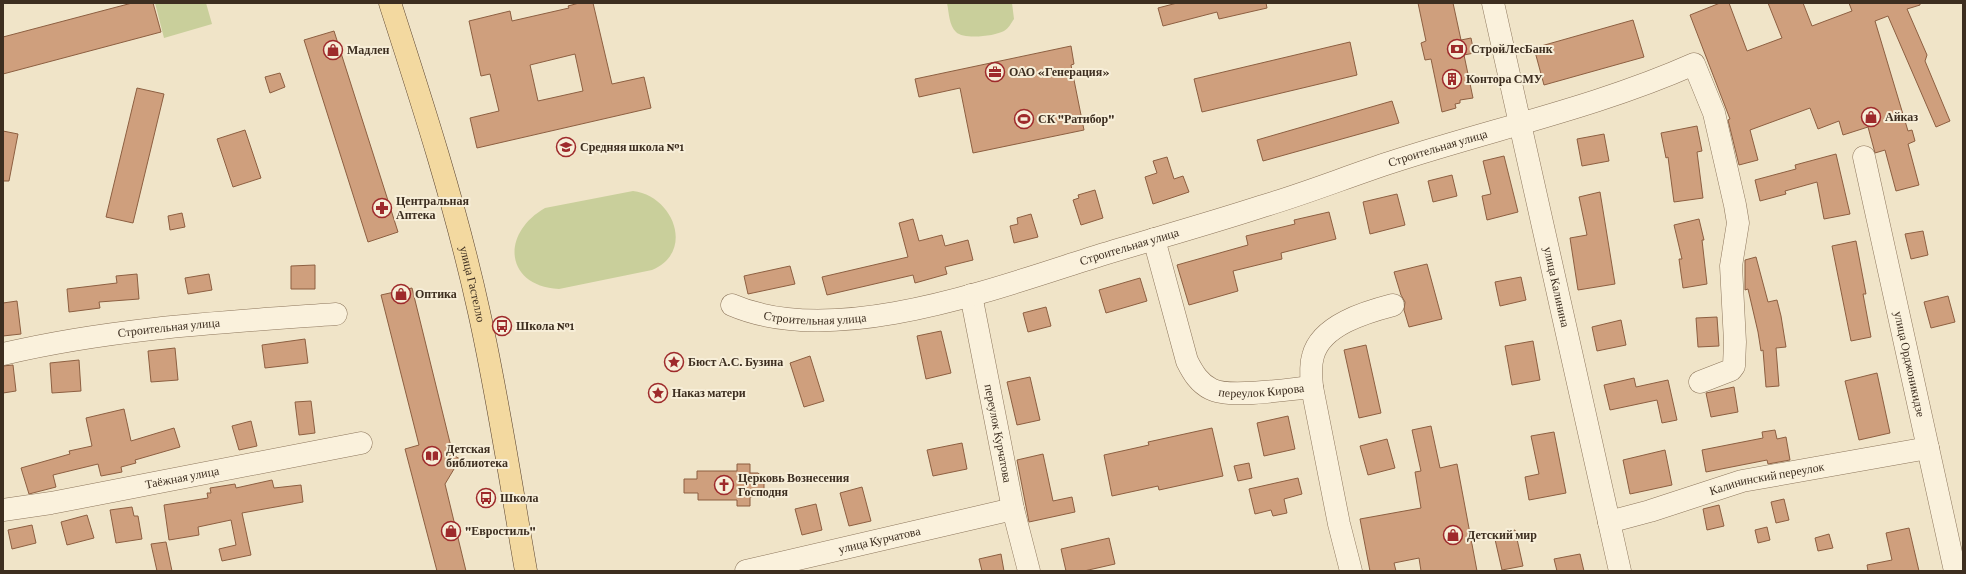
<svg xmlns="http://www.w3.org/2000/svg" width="1966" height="574" font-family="'Crimson Pro',serif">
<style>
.green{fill:#c9cf9b}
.building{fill:#cf9f7d;stroke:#8d5f41;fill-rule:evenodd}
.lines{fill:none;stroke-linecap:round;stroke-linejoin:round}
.minor-casing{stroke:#8d765c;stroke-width:23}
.major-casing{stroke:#5b4430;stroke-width:23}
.minor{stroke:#faf1dc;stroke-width:22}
.major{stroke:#f3d9a0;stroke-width:22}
.labels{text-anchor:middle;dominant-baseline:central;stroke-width:4;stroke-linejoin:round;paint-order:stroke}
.poi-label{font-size:12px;font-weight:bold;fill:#3d2e20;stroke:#f7eed8;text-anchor:start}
.street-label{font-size:12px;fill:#3d2e20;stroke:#f7eed8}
</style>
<rect width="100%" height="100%" fill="#f0e4c8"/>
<path class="green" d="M155,3H206L212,24L164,38Z
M947,3H1012L1014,19C1011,23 1009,28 1004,31C995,36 964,40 956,32C949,25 949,13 947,3Z
M633,191C674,196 695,252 652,270L559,289C505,286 500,234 545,208Z"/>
<path class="building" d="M132,3H153L161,32L3,74V37Z
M579,3H593L612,84L644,77L651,108L477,148L470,118L499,111L490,74L481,76L469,21L510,11L512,21L569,8L568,6ZM575,54L583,91L538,101L530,65Z
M1177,3H1266L1267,8L1219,19L1217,12L1163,26L1158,8Z
M1418,3H1453L1461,40L1471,38L1474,53L1464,55L1473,98L1460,100V103L1455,104L1456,108L1442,112L1431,59L1425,60L1421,43L1426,41Z
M1720,3H1729L1747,51L1782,38L1768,3H1803L1812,26L1852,11L1849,3H1920V5L1907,9L1927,55L1925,61L1950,121L1936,127L1888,16L1875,21L1908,131L1912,130L1915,141L1908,144L1919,185L1896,191L1885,150L1875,153L1868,127L1843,135L1839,121L1818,129L1810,108L1750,130L1758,160L1739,165L1728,120L1730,119L1690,15Z
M1633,20L1644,57L1544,85L1534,48Z
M334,31L398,232L368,242L304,40Z
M1350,42L1357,75L1202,112L1194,79Z
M1071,46L1074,64L1071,65L1084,130L973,153L960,88L919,97L915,79Z
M280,73L285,87L270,93L265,77Z
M137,88L164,94L133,223L106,217Z
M1392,101L1399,123L1263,161L1257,140Z
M1697,126L1702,151L1697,152L1703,198L1674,202L1668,157L1666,158L1661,133Z
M245,130L261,178L233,187L217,139Z
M3,131L18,134L9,181H3Z
M1604,134L1609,161L1582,166L1577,139Z
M1836,154L1850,214L1824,219L1817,182L1785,191L1786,194L1760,201L1755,180L1796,169L1795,165Z
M1504,156L1518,212L1487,220L1482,196L1491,194L1483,161Z
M1167,157L1174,179L1183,176L1189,192L1153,204L1145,177L1157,173L1153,161Z
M1452,175L1457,196L1433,202L1428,181Z
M1095,190L1103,218L1081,225L1073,200L1079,198L1078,195Z
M1600,192L1615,284L1578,290L1570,238L1587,235L1579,197Z
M1397,194L1405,225L1370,234L1363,202Z
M1329,212L1336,239L1281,253L1282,259L1233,271L1238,291L1189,305L1177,265L1248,245L1246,236L1295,224L1294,220Z
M182,213L185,227L170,230L168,216Z
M1031,214L1038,237L1014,243L1010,226L1018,224L1017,218Z
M913,219L919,241L942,235L945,246L968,240L973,260L945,267L947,274L915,283L913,275L827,295L822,277L908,257L899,223Z
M1699,219L1704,240H1702L1707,284L1683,288L1679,259H1682L1674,225Z
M1923,231L1928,255L1911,259L1905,234Z
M1856,241L1866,294H1863L1871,337L1851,341L1832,246Z
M1756,257L1768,302L1777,300L1781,316L1786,347L1776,348L1779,386L1766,387L1763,350L1761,351L1758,332L1748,289L1745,290V260Z
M1427,264L1442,319L1409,327L1404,310L1405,302L1401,295L1394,272Z
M315,265V289H291V266Z
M790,266L795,284L748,294L744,276Z
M137,274L139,299L99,302L100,308L69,312L67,289L117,283L116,276Z
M209,274L212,290L188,294L185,278Z
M1521,277L1526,300L1500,306L1495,282Z
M1140,278L1147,301L1106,313L1099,290Z
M412,288L453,455L460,459L445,484L466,571H437L405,449L419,445L381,295Z
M1948,296L1955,322L1931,328L1924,302Z
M17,301L21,334L3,336V303Z
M1046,307L1051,326L1028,332L1023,313Z
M1717,317L1719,346L1698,347L1696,318Z
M1621,320L1626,345L1597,351L1592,327Z
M941,331L951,373L926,379L917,336Z
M305,339L308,363L265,368L262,345Z
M1533,341L1540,380L1512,385L1505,346Z
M1366,345L1381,413L1359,418L1344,350Z
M175,348L178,380L151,382L148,351Z
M810,356L824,401L804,407L790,363Z
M79,360L81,391L52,393L50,363Z
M13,365L16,391L3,393V366Z
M1877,373L1890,433L1859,440L1845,381Z
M1030,377L1040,420L1017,425L1007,382Z
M1634,378L1636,387L1668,380L1677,420L1662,423L1657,400L1610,410L1604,385Z
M1734,387L1738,412L1711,417L1706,393Z
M311,401L315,433L299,435L295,402Z
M124,409L131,441L174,428L180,447L135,460L136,463L121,467L122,472L101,476L98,464L53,475L56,487L29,494L21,468L70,454L69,451L92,446L86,418Z
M1288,416L1295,449L1264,456L1257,423Z
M251,421L257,446L239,450L232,426Z
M1431,426L1440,468L1457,464L1477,571H1421L1419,558L1394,563L1396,571H1370L1360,519L1421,508L1415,472L1421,471L1412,430Z
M1212,428L1223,476L1159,490L1158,486L1112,496L1104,455L1149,445L1148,442Z
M1775,430L1777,439L1786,437L1790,460L1768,464L1767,460L1706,472L1702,450L1763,438L1762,432Z
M1554,432L1566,493L1529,500L1525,477L1539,474L1531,436Z
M1387,439L1395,468L1368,475L1360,446Z
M962,443L967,469L933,476L927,450Z
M1665,450L1672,485L1630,494L1623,460Z
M1043,454L1053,501L1072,497L1075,512L1029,522L1017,460Z
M1249,463L1252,478L1238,481L1234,466Z
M737,464H750V473H758L764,478V492L758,497H750V506H737V500H698V493H684V479H697V471H737Z
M1298,478L1302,494L1284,499L1287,513L1273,516L1271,510L1255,514L1249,489Z
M272,480L274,488L301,485L303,502L242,513L251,555L222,561L219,549L236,545L231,520L198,527L199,535L169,540L164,505L208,498L207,493H211L210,488L235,484L236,488Z
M862,487L871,521L849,526L840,493Z
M1784,499L1789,520L1776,523L1771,502Z
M816,504L822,530L802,535L795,509Z
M1719,505L1724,526L1707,530L1703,509Z
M132,507L134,516H138L142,539L116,543L110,510Z
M87,515L94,538L67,545L61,522Z
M32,525L36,543L12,549L8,530Z
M1767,527L1770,540L1758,543L1755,530Z
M1909,528L1919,571H1868L1867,565L1892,560L1886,533Z
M1515,530L1523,566L1502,570L1494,535Z
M1829,534L1833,548L1818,551L1815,538Z
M1109,538L1115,564L1084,571H1066L1061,549Z
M166,542L172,571H157L151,544Z
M1001,554L1004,571H982L979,559Z
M1580,554L1584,571H1557L1554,559Z"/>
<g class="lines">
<g class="minor-casing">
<g id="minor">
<path id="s1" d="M1493,3L1620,571"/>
<path id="s2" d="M1864,157L1955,571"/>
<path id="s3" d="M1154,239L1187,361C1193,373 1199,383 1211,389C1229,399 1289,389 1312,387L1339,524L1351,571"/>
<path id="s4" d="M971,295L1013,509L1029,571"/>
<path id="s5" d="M732,305C836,350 1001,286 1104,254C1157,238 1211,223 1263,206C1307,193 1349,176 1392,162C1493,129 1597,107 1694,64L1714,113L1735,205L1738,223L1731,266L1735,342L1734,366L1731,370L1700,382"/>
<path id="s6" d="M3,354C113,328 224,322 336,314"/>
<path d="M1312,387C1311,377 1310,366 1313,356C1321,325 1366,312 1393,305"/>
<path id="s7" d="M3,510L51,503L361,443"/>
<path id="s8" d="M1609,522L1650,511L1742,481L1928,448"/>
<path id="s9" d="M746,571L1013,509"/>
</g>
</g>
<g class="major-casing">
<g id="major">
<path id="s10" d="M390,3C423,105 456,207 479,312C498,397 511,485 526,571"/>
</g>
</g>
<use href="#minor" class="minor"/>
<use href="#major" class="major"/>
</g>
<defs>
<g id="bank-ring" transform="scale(1)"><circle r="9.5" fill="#f7eed8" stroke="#9e2a2b" stroke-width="1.5"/><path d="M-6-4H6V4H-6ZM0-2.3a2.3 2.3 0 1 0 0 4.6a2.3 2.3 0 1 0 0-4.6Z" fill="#9e2a2b"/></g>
<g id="shop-ring" transform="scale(1)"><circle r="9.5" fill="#f7eed8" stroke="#9e2a2b" stroke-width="1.5"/><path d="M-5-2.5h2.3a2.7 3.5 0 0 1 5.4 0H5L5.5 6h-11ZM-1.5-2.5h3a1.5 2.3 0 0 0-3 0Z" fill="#9e2a2b"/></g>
<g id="office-ring" transform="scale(1)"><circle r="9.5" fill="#f7eed8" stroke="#9e2a2b" stroke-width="1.5"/><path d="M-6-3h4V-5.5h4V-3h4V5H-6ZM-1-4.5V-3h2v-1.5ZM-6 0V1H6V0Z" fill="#9e2a2b"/></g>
<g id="building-ring" transform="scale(1)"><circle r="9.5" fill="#f7eed8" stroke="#9e2a2b" stroke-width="1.5"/><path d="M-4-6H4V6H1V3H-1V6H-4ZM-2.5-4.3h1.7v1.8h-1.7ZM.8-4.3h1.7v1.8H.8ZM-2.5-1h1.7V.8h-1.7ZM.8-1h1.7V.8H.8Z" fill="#9e2a2b"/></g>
<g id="stadium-ring" transform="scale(1)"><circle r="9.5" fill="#f7eed8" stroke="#9e2a2b" stroke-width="1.5"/><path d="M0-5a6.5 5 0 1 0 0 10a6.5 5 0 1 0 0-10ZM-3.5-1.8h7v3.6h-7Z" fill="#9e2a2b"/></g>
<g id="school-ring" transform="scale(1)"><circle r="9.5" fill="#f7eed8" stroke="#9e2a2b" stroke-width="1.5"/><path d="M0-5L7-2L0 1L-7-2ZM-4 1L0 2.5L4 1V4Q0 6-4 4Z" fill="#9e2a2b"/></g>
<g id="pharmacy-ring" transform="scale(1)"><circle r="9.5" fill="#f7eed8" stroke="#9e2a2b" stroke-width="1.5"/><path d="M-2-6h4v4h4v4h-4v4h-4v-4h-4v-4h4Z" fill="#9e2a2b"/></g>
<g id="bus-ring" transform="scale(1)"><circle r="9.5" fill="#f7eed8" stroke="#9e2a2b" stroke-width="1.5"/><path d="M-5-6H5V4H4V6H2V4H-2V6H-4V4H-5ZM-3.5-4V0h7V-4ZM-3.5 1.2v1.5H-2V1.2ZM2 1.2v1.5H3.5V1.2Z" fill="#9e2a2b"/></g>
<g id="sight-ring" transform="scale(1)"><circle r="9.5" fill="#f7eed8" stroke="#9e2a2b" stroke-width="1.5"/><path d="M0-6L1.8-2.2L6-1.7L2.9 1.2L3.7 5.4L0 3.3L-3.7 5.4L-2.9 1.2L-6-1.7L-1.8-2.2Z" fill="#9e2a2b"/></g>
<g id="library-ring" transform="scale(1)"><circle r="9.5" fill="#f7eed8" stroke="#9e2a2b" stroke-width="1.5"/><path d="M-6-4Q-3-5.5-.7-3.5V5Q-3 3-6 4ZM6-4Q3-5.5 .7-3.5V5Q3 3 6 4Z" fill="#9e2a2b"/></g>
<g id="church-ring" transform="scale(1)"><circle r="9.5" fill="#f7eed8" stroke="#9e2a2b" stroke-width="1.5"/><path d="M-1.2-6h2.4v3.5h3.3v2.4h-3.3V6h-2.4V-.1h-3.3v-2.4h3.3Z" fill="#9e2a2b"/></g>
</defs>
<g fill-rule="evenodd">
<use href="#bank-ring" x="1457" y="49"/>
<use href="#shop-ring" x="333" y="50"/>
<use href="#office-ring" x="995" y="72"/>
<use href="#building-ring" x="1452" y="79"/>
<use href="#shop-ring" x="1871" y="117"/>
<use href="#stadium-ring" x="1024" y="119"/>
<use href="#school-ring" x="566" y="147"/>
<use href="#pharmacy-ring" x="382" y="208"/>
<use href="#shop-ring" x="401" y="294"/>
<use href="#bus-ring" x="502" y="326"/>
<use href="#sight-ring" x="674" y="362"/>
<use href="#sight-ring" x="658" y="393"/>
<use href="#library-ring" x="432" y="456"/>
<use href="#church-ring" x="724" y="485"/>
<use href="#bus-ring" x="486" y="498"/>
<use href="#shop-ring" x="451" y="531"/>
<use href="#shop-ring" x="1453" y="535"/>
</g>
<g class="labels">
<g class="poi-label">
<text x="1471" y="49">СтройЛесБанк</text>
<text x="347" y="50">Мадлен</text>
<text x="1009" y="72">ОАО «Генерация»</text>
<text x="1466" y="79">Контора СМУ</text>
<text x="1885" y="117">Айказ</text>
<text x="1038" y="119">СК "Ратибор"</text>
<text x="580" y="147">Средняя школа №1</text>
<text x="396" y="201">Центральная<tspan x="396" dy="14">Аптека</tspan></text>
<text x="415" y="294">Оптика</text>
<text x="516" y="326">Школа №1</text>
<text x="688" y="362">Бюст А.С. Бузина</text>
<text x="672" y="393">Наказ матери</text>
<text x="446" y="449">Детская<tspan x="446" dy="14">библиотека</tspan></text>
<text x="738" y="478">Церковь Вознесения<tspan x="738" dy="14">Господня</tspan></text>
<text x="500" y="498">Школа</text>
<text x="465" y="531">"Евростиль"</text>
<text x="1467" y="535">Детский мир</text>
</g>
<g class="street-label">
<text stroke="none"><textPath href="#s5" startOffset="733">Строительная улица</textPath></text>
<text stroke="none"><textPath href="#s5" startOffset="409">Строительная улица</textPath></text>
<text stroke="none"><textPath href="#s10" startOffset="293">улица Гастелло</textPath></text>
<text stroke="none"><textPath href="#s1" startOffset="291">улица Калинина</textPath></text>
<text stroke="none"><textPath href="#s5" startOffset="85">Строительная улица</textPath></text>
<text stroke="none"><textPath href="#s6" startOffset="168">Строительная улица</textPath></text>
<text stroke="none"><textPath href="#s2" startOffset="212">улица Орджоникидзе</textPath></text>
<text stroke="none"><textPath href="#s3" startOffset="215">переулок Кирова</textPath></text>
<text stroke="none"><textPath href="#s4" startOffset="141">переулок Курчатова</textPath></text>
<text stroke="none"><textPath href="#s7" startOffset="182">Таёжная улица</textPath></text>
<text stroke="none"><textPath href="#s8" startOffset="164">Калининский переулок</textPath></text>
<text stroke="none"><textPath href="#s9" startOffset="137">улица Курчатова</textPath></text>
</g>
</g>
<rect width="1966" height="574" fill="none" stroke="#3d2e20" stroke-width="8"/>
</svg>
